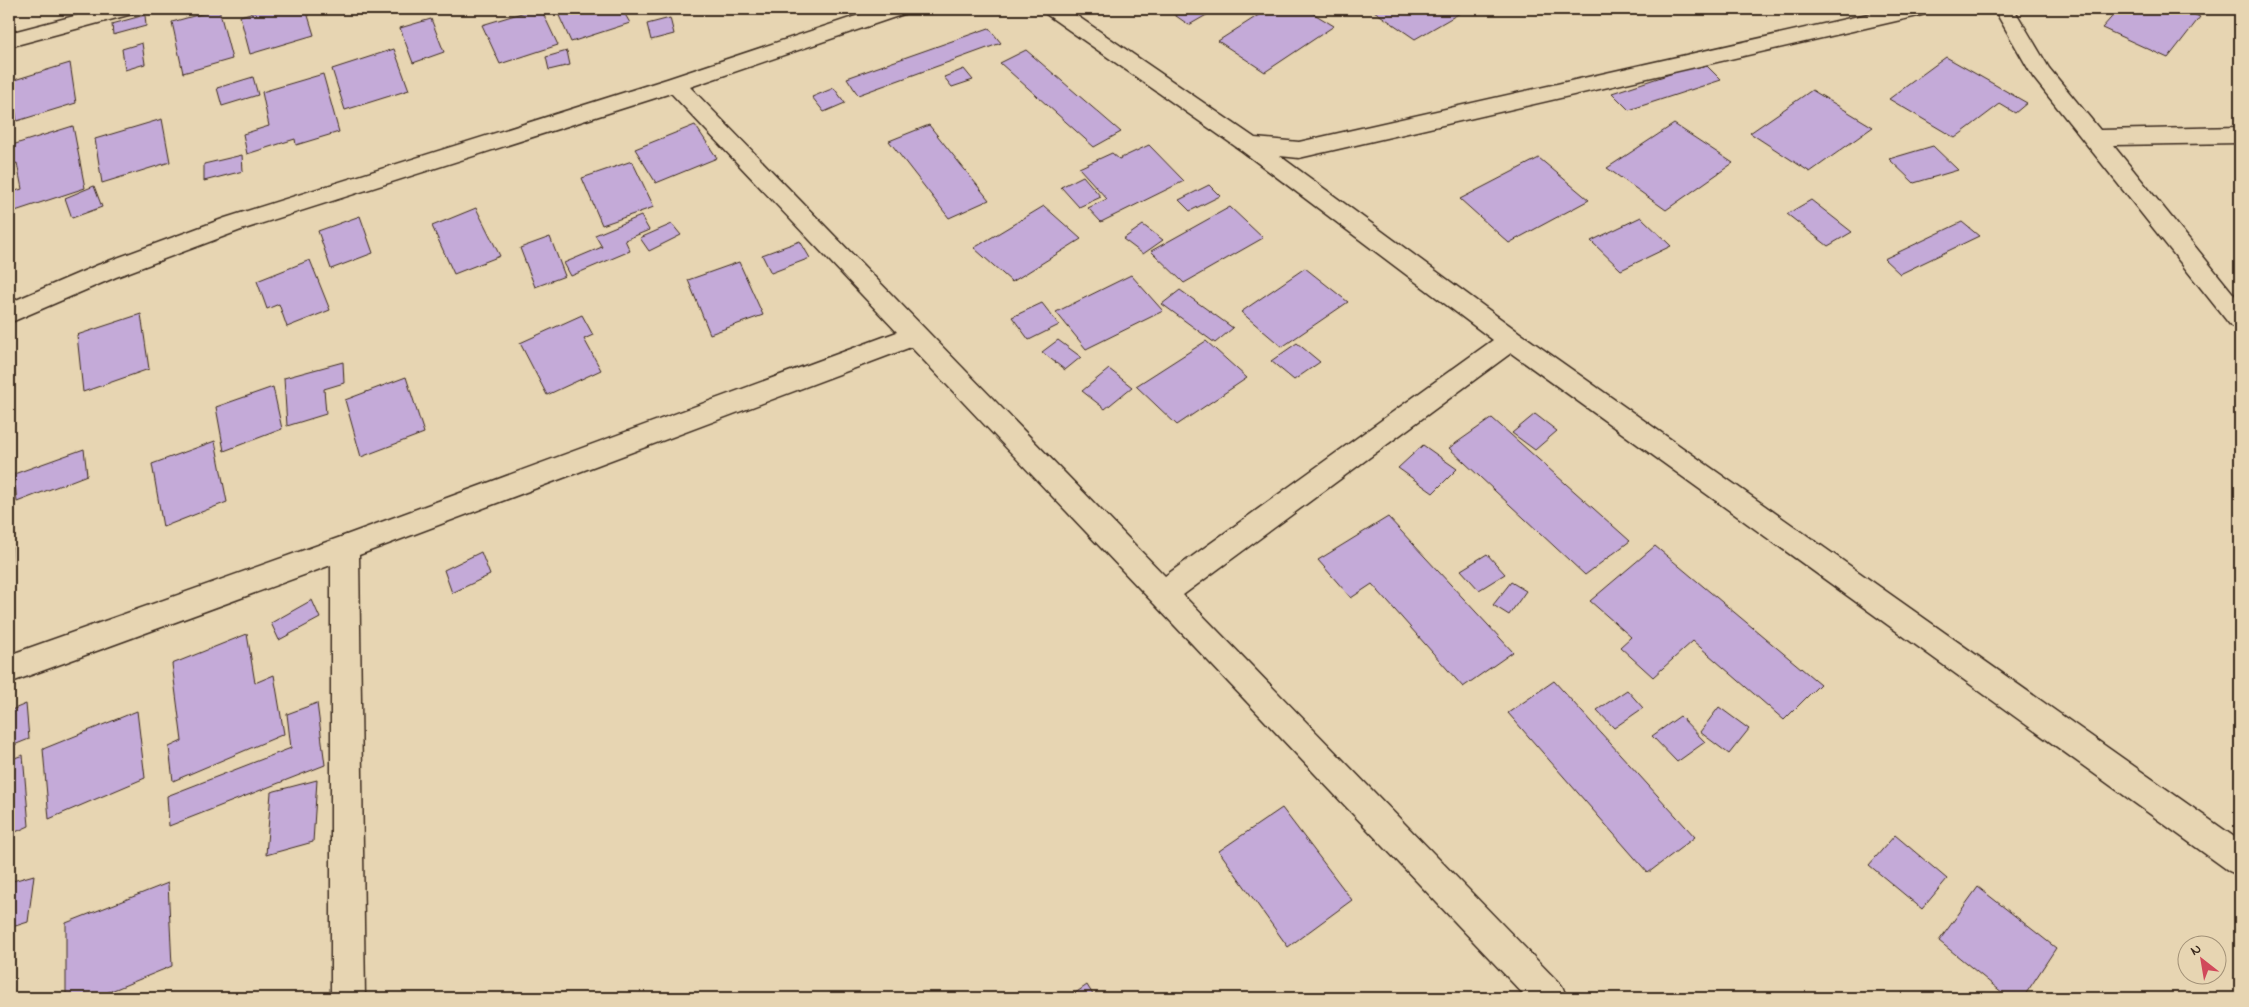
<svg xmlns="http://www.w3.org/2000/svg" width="2249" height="1007" font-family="'Indie Flower',sans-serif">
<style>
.building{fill:#c4aad8;stroke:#3b2a1e}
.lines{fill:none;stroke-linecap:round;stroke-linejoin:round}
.street-casing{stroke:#3b2a1e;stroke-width:3}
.street{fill:#e7d5b2;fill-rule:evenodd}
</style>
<rect width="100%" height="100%" fill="#e7d5b2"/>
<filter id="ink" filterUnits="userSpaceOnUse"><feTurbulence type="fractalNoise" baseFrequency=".02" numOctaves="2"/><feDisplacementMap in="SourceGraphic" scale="10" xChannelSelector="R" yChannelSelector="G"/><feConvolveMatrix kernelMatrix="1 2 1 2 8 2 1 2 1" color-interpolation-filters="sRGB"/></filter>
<g filter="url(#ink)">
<path class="building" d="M219,9L232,59L183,73L172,22Z
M265,9H306L314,35L250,54L240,16Z
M535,9H541L558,45L500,64L482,25Z
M556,9H622L630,23L571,42Z
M1166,9H1217L1189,25Z
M1268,9H1306L1334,26L1265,72L1218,41Z
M1371,9H1467L1415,39Z
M2119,9H2181L2200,17L2168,58L2102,28Z
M145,15L146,26L113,35L112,24Z
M670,18L674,34L651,40L647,24Z
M431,19L444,52L413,63L400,28Z
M989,28L1001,43L858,95L847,78Z
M142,43L145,64L125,70L122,49Z
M394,49L409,90L345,110L332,69Z
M1026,50L1121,132L1094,147L1000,63Z
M567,51L570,65L549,70L546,57Z
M1946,57L2027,103L2015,113L2000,104L1955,138L1889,99Z
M70,63L76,103L17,121L11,81Z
M1704,63L1721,80L1629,110L1612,93Z
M964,69L973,80L952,87L944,77Z
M323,74L339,132L296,145L295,139L247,154L243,134L269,126L262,92Z
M253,77L258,95L222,106L217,88Z
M834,88L845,103L824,112L812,97Z
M1812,90L1873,127L1810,172L1750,133Z
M162,119L170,162L102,183L95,139Z
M1674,124L1733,163L1666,210L1607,168Z
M695,125L717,158L656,183L635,149Z
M929,125L989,200L949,218L889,141Z
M73,126L85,188L9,213V193L22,189L17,163L9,166V146Z
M1149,145L1184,181L1101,222L1088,208L1107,199L1079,168L1112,153L1119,159Z
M1933,146L1958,170L1914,183L1889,159Z
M242,155L243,171L204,181V164Z
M1539,158L1589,200L1509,243L1460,199Z
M632,161L654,207L602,225L582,178Z
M1083,176L1101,197L1079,207L1061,187Z
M1209,185L1220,196L1190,211L1179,200Z
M94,186L102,207L72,218L65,198Z
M1811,200L1852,232L1828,246L1787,214Z
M1044,206L1081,239L1012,282L974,248Z
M1230,207L1263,238L1184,283L1151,251Z
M476,208L500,256L454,274L432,226Z
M360,216L373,253L331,269L318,231Z
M641,216L649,230L625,240L630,251L571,276L564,263L602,247L595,235Z
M1641,217L1671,246L1621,270L1591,241Z
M1962,222L1979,236L1900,274L1884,259Z
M672,224L681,235L649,251L640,238Z
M1143,225L1163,240L1143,254L1123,239Z
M550,237L565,276L535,287L520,248Z
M800,241L810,258L771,273L762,255Z
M310,260L330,310L287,327L279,304L267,309L257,281Z
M739,262L763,315L710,334L688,280Z
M1305,268L1348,302L1282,347L1241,312Z
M1131,275L1163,311L1086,349L1056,312Z
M1180,290L1233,328L1215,343L1162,304Z
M1042,303L1059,325L1029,340L1012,317Z
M141,314L149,369L83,392L77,335Z
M582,315L593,335L584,339L601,370L547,395L520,343Z
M1058,340L1081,357L1065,370L1042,352Z
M1206,341L1247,378L1177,425L1136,386Z
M1297,343L1320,362L1294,380L1271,361Z
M343,362L344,383L324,389L326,414L287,426L284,378Z
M1109,369L1132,387L1105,409L1082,391Z
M406,377L424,433L361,457L345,400Z
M273,387L282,429L224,451L216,407Z
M1535,414L1557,431L1535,450L1512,433Z
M1492,418L1630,541L1585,575L1449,448Z
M215,441L227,502L163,527L152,464Z
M1423,445L1457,469L1433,493L1398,468Z
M84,449L87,475L17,502L14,474Z
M13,512L10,579H9V513Z
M1388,517L1513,652L1463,687L1372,584L1351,598L1318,560Z
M1655,546L1820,684L1784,720L1693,641L1653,677L1620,647L1631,637L1590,601Z
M481,552L490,575L452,593L444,570Z
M1487,554L1505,574L1479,590L1461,570Z
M1511,582L1526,591L1509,615L1493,605Z
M312,600L320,618L279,640L271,623Z
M247,634L255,683L274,675L284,734L173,781L169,747L182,741L172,664Z
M1554,681L1695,837L1648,873L1508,713Z
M1627,690L1643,708L1614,728L1597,710Z
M317,703L325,765L169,826L167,796L291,748L287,714Z
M26,704L29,739L9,747V711Z
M1719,707L1749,729L1729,754L1700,732Z
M137,711L145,778L49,819L43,749Z
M1680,716L1705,742L1677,762L1652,736Z
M23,755L29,826L9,835V760Z
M317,780L313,842L266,855L271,792Z
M1282,808L1352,900L1288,947L1219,851Z
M1895,835L1947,879L1922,909L1869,865Z
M34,875L28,922L9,928V882Z
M168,883L172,966L94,998H66V923Z
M1978,887L2056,948L2023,998H2009L1939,941Z
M1087,985L1095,998H1068Z"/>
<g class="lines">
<g class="street-casing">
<path id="street" d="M101,9H135L132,14L9,47V33Z
M877,9H907L904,14L690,87L1165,576L1493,340L1242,151L1046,14L1043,9H1067L1255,138L1299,142L1890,9H1928L1925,14L1918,16L1299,158L1280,156L1520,333L2240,841V876L2229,871L1511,353L1183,595L1562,986L1567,998H1527L911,347L359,555L365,998H331V565L9,683V655L338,538L897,332L671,93L241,230L116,277L9,323V303L98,265L225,218L667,79Z
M1994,9H2014L2049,68L2100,130L2240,127V143L2113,145L2240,302V328L2231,326L2033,77Z"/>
</g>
<use href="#street" class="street"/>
</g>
</g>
<rect width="2249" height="1007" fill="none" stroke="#e7d5b2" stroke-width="30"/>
<rect x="15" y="15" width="2219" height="977" fill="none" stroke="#3b2a1e" stroke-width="2" filter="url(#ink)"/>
<g transform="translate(2202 960) rotate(329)"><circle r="24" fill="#e7d5b2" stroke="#a29177"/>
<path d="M0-4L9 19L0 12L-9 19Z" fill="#d1495b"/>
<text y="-8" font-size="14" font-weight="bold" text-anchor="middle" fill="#3b2a1e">N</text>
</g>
</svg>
